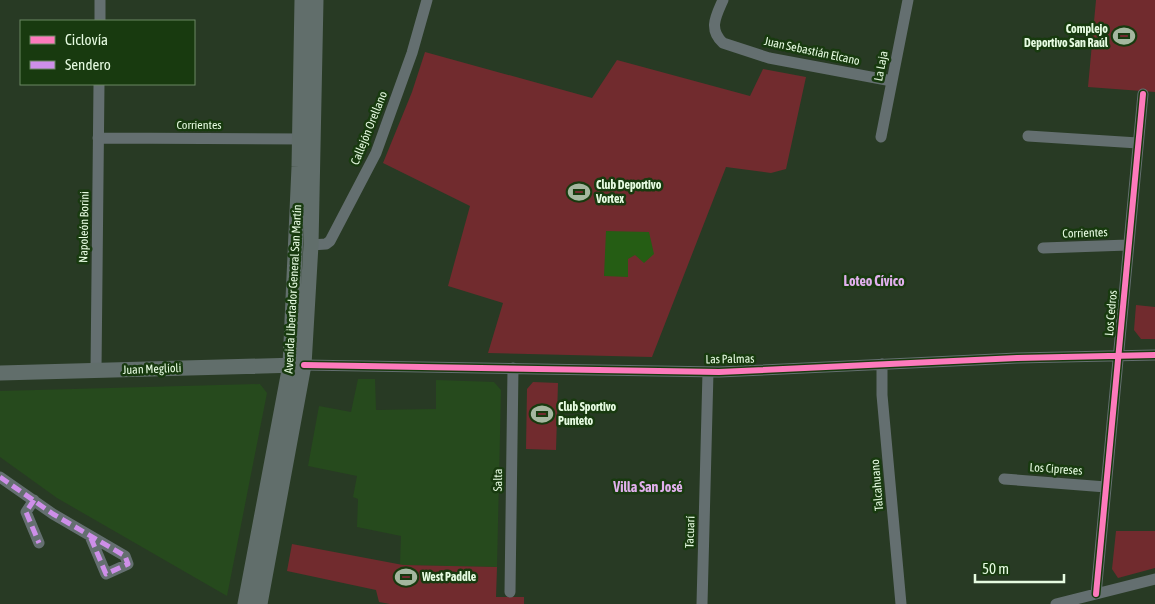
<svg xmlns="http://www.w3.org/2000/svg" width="1155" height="604" font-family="'Asap Condensed',sans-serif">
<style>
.built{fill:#264a1d}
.green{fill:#712b2e}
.water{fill:#255d14}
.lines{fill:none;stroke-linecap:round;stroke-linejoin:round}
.minor{stroke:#646f70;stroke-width:11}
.major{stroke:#616e6b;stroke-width:15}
.quiet{stroke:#ce8fe9;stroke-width:5;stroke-dasharray:10 5;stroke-linecap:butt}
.cycleway-casing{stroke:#183a0f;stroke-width:9}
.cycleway{stroke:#fd7abc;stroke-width:6}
.labels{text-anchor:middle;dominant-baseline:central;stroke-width:5;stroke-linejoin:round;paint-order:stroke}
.poi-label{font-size:12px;font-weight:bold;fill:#e6fbe1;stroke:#183a0f;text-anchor:start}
.street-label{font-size:12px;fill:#e6fbe1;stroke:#183a0f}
.neighbourhood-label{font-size:14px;font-weight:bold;fill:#e1b0ed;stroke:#183a0f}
</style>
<rect width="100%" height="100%" fill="#283a24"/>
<path class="built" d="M358,379H375L376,410L436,409V380L494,382L501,390L497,567L400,565L401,536L357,527L358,499L353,497L357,476L308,466L319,406L351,412Z
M260,384L267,393L227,596L57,498L0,457V391Z"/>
<path class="green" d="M1096,0H1155V92L1088,87Z
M425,52L592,98L617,60L750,96L763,69L806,77L786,169L771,173L726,167L652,357L488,353L503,303L448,286L470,206L383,163L412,92Z
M1136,305L1155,307V339H1141L1134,330Z
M533,382L558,383L556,450L526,449L527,389Z
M1116,531H1155V568L1118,578L1112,569Z
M292,544L403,565L497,567L496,597H524V604H390L379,602L376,590L287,571Z"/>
<path class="water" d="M606,231L649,232L654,254L644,263L635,255L628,259V277L604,276Z"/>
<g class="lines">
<path class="minor" d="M723,0C716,16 708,29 723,43L769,58L892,81
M100,21V0
M1028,136L1138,143
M881,137L908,0
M98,138L307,139
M311,245L326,244L330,241L376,153L412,53L427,0
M1043,248L1128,245
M882,364V395L901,604
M304,365L719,372L1017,358L1155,355
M96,370L99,84
M0,477L53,514L125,556L128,564L106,574L90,536
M1004,479L1106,487
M34,500L26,512L39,543
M510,592L513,368
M1096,594L1143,94
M702,604L708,372
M1056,604L1155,579"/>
<path class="major" d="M0,373L298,365
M245,604L290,365L299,167L302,0
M260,604L304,365L311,245L316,0"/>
<path class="quiet" d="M0,477L53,514L125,556L128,564L106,574L90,536
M34,500L26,512L39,543"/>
<g class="cycleway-casing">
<path id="cycleway" d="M304,365L719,372L1017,358L1155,355
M1096,594L1143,94"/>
</g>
<use href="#cycleway" class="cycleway"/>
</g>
<defs>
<g id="stadium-bare" transform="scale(1.725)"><path d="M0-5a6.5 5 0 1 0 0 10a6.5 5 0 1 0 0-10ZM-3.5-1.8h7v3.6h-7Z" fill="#a4b79f" stroke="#183a0f" stroke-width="2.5" paint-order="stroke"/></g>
</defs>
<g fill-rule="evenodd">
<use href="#stadium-bare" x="1124" y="36"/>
<use href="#stadium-bare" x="579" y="192"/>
<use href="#stadium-bare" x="542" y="414"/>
<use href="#stadium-bare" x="406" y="577"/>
</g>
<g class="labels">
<g class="poi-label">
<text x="1108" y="29" text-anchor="end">Complejo<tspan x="1108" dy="14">Deportivo San Raúl</tspan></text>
<text x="596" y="185">Club Deportivo<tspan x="596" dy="14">Vortex</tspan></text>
<text x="558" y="407">Club Sportivo<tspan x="558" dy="14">Punteto</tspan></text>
<text x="422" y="577">West Paddle</text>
</g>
<g class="street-label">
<text transform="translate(812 51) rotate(12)">Juan Sebastián Elcano</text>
<text transform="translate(881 66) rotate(-79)">La Laja</text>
<text x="199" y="125">Corrientes</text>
<text transform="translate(369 128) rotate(-68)">Callejón Orellano</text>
<text transform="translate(84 227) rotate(-89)">Napoleón Borini</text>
<text transform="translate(1085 233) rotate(-2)">Corrientes</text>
<text transform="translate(293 289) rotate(-87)">Avenida Libertador General San Martín</text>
<text transform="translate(1111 313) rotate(-85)">Los Cedros</text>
<text transform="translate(730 359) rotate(-1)">Las Palmas</text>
<text transform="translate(152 369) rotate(-2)">Juan Meglioli</text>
<text transform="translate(1056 469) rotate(4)">Los Cipreses</text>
<text transform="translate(498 480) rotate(-89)">Salta</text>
<text transform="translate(877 485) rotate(-95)">Talcahuano</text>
<text transform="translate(690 532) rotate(-88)">Tacuarí</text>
</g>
<g class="neighbourhood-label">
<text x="874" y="281">Loteo Cívico</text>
<text x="648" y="487">Villa San José</text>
</g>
</g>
<rect x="20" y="20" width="175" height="65" fill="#183a0f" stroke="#6a8763"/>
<rect x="30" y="36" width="25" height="8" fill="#fd7abc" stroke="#6a8763"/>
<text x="65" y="45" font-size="15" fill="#e6fbe1">Ciclovía</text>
<rect x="30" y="61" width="25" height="8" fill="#ce8fe9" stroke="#6a8763"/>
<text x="65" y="70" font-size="15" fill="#e6fbe1">Sendero</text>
<path d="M975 574v8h89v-8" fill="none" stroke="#e6fbe1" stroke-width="2.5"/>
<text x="982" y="574" font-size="15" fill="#e6fbe1" stroke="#183a0f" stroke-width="4" paint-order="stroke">50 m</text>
</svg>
